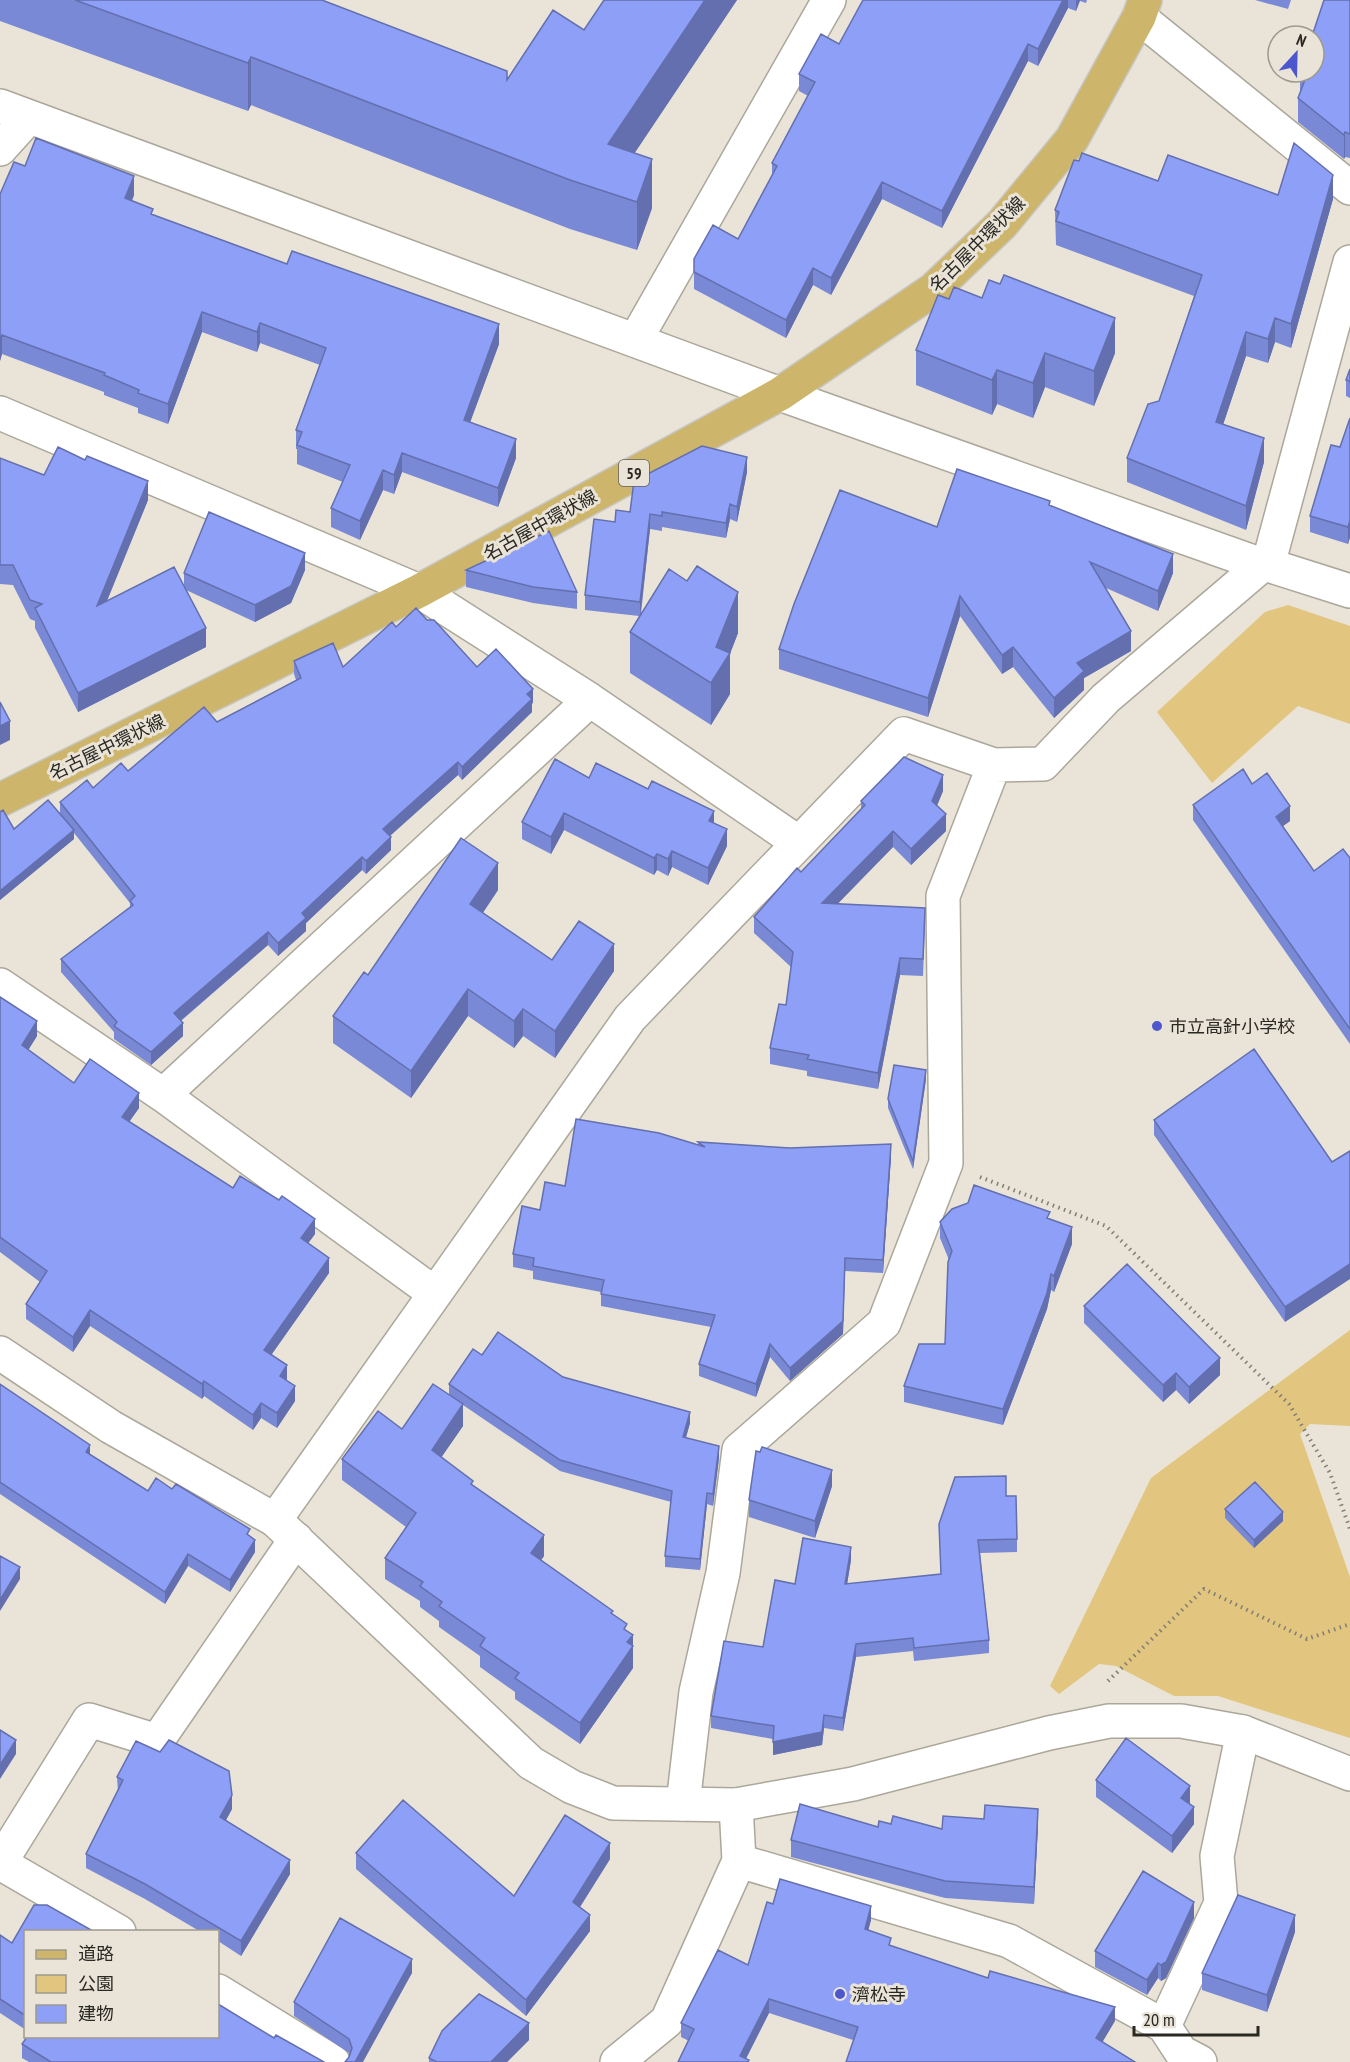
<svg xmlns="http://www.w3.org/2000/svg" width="1350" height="2062" font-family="'PT Sans Narrow','Noto Sans JP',sans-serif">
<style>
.green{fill:#e2c57e}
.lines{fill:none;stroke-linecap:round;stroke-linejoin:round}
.street-casing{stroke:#aca79b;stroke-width:36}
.secondary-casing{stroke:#aca79b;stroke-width:36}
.primary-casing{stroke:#c8c7c6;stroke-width:36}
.path{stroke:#817e75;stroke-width:4;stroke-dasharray:1.5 4.5;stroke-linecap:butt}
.street{stroke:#fff;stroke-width:33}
.secondary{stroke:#fff;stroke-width:33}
.primary{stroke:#cdb66b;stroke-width:33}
.wall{fill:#7a89d5}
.shaded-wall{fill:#636fae}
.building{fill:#8e9ff8;stroke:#636fae;stroke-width:1.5}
.poi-dot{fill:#4d57cd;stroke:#e9e4d7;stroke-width:2}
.labels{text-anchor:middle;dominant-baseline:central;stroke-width:6;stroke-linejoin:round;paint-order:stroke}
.shield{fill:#e9e4d7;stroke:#636059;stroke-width:1.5}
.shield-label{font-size:16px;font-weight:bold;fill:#2a2823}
.street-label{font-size:18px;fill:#2a2823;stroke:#e9e4d7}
.poi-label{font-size:18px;fill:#2a2823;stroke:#e9e4d7;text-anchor:start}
</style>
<rect width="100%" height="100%" fill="#e9e4d7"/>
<path class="green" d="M1288,605L1350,626V724L1298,706L1212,783L1157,712L1265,612Z
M1350,1330V1426L1310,1424L1300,1434L1350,1577V1738L1218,1696H1174L1116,1666L1099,1664L1059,1694L1050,1686L1151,1478Z"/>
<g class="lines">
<g class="street-casing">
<path id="street" d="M1139,17L1350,188
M0,106L780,394L1262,565H1268L1350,591
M0,149L29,117
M636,339L829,0
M0,413L419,591L590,700L799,843
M1268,565L1350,262
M0,985L163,1095L434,1293
M163,1095L590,700
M275,1520L630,1018L904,734L994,765L1043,764L1106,698L1262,565
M683,1804L696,1692L723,1573L739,1450L884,1323L946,1163L943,896L994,765
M739,1861L1009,1941L1164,2026L1181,2052L1200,2062
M0,1863L89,1720L157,1741L296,1539
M0,1863L119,1932
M218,1991L333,2062
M1164,2026L1221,1903L1217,1856L1243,1732
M617,2062L667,2021L739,1861L736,1805"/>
</g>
<g class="secondary-casing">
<path id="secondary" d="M0,1353L111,1427L275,1520L531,1763L572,1787L613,1803L736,1805L853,1784L1049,1733L1109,1721H1181L1243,1732L1350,1774"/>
</g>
<g class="primary-casing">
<path id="primary" d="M0,800L419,591L780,394L933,290L1002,224L1072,139L1139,17L1145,0"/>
</g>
<path class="path" d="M980,1177L1106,1226L1289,1404L1330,1473L1350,1529
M1108,1681L1204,1589L1307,1639L1350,1624"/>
<use href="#street" class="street"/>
<use href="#secondary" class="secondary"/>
<use href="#primary" class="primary"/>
</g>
<path class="wall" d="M0,0H322L507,80L584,30L604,0H737L634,153L652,208L637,250L570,229L251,105L248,111L0,21Z
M863,0H1087L1086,3L1080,1L1076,11L1068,8L1038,66L1028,61L942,228L882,199L831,295L813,285L786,338L694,289V259L738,239L772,176V163L808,96L799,91V74L839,44Z
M1255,0H1291L1288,9Z
M1350,0V158L1345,157L1344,159L1298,122V98L1300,93V72H1314Z
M25,166L134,195L132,201L153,215L499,344L470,422L516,458L498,507L402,472L394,494L383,490L360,540L331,527V508L343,482L297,464V449H296V430L320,365L260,343L257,352L202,332L168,424L138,413V408L104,395V392L2,354L0,361V194Z
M1158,181L1278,195L1333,199L1291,348L1275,342L1268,363L1246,356L1223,424L1264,462L1246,530L1127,482V458L1159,401L1194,296L1056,245L1055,210Z
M949,299L1115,353L1094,406L1045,387L1033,418L997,404L992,415L916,385V350Z
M1350,369V398L1346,396V380Z
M1350,418V537L1348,544L1310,532V516L1340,447Z
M0,458L44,475L148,500L107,601L184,586V573L305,570L291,603L255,622L186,590L206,647L78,712L35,628V621L30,619L13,585L0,584Z
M747,472L737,522L730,519L726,538L662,527V531L650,529L641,614L738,633L730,653V694L711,725L630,673V632L639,616L585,610V595L615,522L630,512Z
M1050,506L1173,573L1158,611L1106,588L1131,651L1084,678V690L1054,718L1013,667L1002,674L960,616L928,717L779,669V649L937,527Z
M466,570L577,592V609L533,603L466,587Z
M427,620L477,667L533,702L532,704V712L462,780L458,775L390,836L391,850L366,874L362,870L306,923V931L278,956L268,945L181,1021L183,1036L151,1065L114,1039V1032L61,972V959L130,907V903L74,833V839L0,900V812L14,829L60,814V802L128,771L217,722L296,680L294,674V661L343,667L396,627Z
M589,778L714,823L727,846L708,885L672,867L668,876L657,870L654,875L564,830L551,854L522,839V822Z
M1252,784L1290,821L1283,826L1314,871L1350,858V1044L1193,820V805Z
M943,791L937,806L946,831L911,865L893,847L837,904L925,924L923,976L900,975L878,1089L807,1076V1071L770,1064V1048L786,1005L791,967L754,933V917L801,872L861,809V801Z
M498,890L483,913L552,960L614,971L555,1058L523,1036L514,1048L468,1016L411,1098L333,1043V1016L368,975Z
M0,997L37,1036L28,1050L74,1083L139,1108L129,1122L233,1188L315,1234L308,1243L329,1273L272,1354L287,1380L295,1401L277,1428L261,1418L253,1430L204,1396L202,1399L90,1326L73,1352L26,1319V1304L40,1282L0,1252Z
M926,1079L913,1169L888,1108V1099Z
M1154,1120L1332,1162L1285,1322L1154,1135Z
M698,1142L891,1157L883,1273L845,1271L843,1334L790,1381L770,1357L756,1397L699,1376V1364L711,1327L601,1306V1292L533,1279V1271L513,1267V1254L540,1210L565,1186L698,1145Z
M1050,1219L1072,1244L1054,1292L1051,1290L1047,1309L1003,1425L904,1402V1386L945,1344L949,1260L940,1238V1222Z
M1084,1306L1220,1375L1189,1404L1176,1390L1163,1402L1084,1323Z
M482,1355L563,1377L690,1423L686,1437L719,1458L713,1506L707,1504L700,1570L665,1567V1556L671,1502L560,1471L463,1405V1426L441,1457L473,1485L544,1556L541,1560L613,1615L627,1631L633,1646V1668L580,1744L515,1699V1692L480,1667V1656L439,1627V1621L420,1607V1601L385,1579V1558L406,1527L342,1480V1459L402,1429L449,1395V1384Z
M0,1384L90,1455L148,1491L250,1536L255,1552L230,1592L188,1566L165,1604L0,1494Z
M832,1486L815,1538L749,1517V1500Z
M1006,1496L1017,1539V1552L980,1553L989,1640V1653L914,1661L913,1651L856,1657L843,1731L824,1728L822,1745L773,1755V1739L711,1728V1716L763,1647L795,1584L851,1560L847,1584L941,1574L939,1524Z
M1225,1509L1283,1521L1254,1548L1225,1518Z
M117,1777L232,1809L226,1820L290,1874L241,1956L218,1941V1932H201L145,1899L86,1868V1854L118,1792Z
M1096,1780L1190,1803H1189L1194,1824L1172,1853L1096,1797Z
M891,1824L942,1829L1038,1825L1034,1904L945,1898L791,1857V1840Z
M356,1853L514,1896L610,1859L580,1907L590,1931L526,2016L356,1869Z
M773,1904L871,1920L868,1930L891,1946L1115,2021L853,2040L769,2013L746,2059L749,2062L689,2041L681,2037V2023L748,1965Z
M1194,1918L1166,1978L1161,1981L1158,1978L1147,1995L1095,1967V1951Z
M26,1932V2030L0,2013V1935L12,1943Z
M1295,1932L1267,2012L1202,1990V1973Z
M412,1973L349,2057V2053L294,2016V2002Z
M274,2038L324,2062H29L22,2058V2044Z
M529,2040L507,2062H429V2058Z"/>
<path class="shaded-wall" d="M705,0H737L608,193V144Z
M1063,0H1068V8L1038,66V49Z
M1076,0H1080L1076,11Z
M1028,44V61L942,228V211Z
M251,57V105L248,111V63Z
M1345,132V157L1344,159V135Z
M652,159V208L637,250V202Z
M1333,175V199L1291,348V324Z
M134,176V195L125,217V198Z
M882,182V199L831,295V278Z
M813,268V285L786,338V320Z
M202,312V332L168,424V404Z
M1115,318V353L1094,406V371Z
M1275,318V342L1268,363V339Z
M260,323V343L257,352V332Z
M499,324V344L464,439V420Z
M1246,332V356L1216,446V422Z
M2,335V354L0,361V342Z
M1045,353V387L1033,418V383Z
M997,370V404L992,415V380Z
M1264,438V462L1246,530V506Z
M516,439V458L498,507V488Z
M402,453V472L394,494V475Z
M747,457V472L737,522V507Z
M383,470V490L360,540V521Z
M148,481V500L97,625V606Z
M730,504V519L726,538V523Z
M650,514V529L640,617V602Z
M1350,520V537L1348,544V527Z
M305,553V570L291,603L255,622V605Z
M1173,554V573L1158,611V591Z
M738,592V633L730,654V653V694L711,725V683L716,647Z
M960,596V616L928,717V698Z
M206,628V647L78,712V693Z
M1131,631V651L1084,678V690L1054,718V698L1077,663Z
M1013,647V667L1002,674V655Z
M533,689V702L532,704V712L462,780V767L527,694Z
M10,721V740L0,745V726Z
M458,762V775L383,842V829Z
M943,775V791L932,817V801Z
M1290,806V821L1276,831V817Z
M714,811V828L709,821Z
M564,813V830L551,854V837Z
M946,814V831L911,865V849Z
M727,829V846L708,885V868Z
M74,830V839L0,900V891Z
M893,831V847L822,920V903Z
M391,837V850L366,874V861Z
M672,851V867L668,876V859Z
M657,854V870L654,875V858Z
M362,857V870L306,923V931L278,956V943L302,913Z
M498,863V890L470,931V904Z
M268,932V945L174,1026V1013Z
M614,944V971L555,1058V1031Z
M900,958V975L878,1089V1073Z
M468,989V1016L411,1098V1071Z
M523,1009V1036L514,1048V1021Z
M37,1021V1036L22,1060V1045Z
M183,1023V1036L151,1065V1052Z
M926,1070V1079L913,1169V1161Z
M139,1093V1108L122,1132V1117Z
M891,1144V1157L883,1273V1260Z
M315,1219V1234L301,1253V1238Z
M1072,1227V1244L1054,1292V1276Z
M329,1258V1273L264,1365V1350Z
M845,1258L843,1334L790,1381V1368Z
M1350,1264V1279L1285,1322V1307Z
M1051,1274V1290L1047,1309L1003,1425V1409Z
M90,1310V1326L73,1352V1337Z
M770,1344V1357L756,1397V1384Z
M1220,1358V1375L1189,1404V1387Z
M287,1365V1380L280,1376Z
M1176,1373V1390L1163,1402V1385Z
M204,1381V1396L202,1399V1384Z
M295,1386V1401L277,1428V1413Z
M261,1403V1418L253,1430V1415Z
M463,1404V1426L432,1471V1450Z
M690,1412V1423L683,1448V1437Z
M90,1445V1457L86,1452Z
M719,1446V1458L713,1506V1494Z
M832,1470V1486L815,1538V1521Z
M707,1493V1504L700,1570V1559Z
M1283,1512V1521L1254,1548V1540Z
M544,1535V1556L531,1575V1553Z
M255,1540V1552L230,1592V1580Z
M851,1547V1560L845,1597V1584Z
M188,1554V1566L165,1604V1592Z
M20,1567V1579L0,1611V1600Z
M633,1635V1668L580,1744V1723L627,1642Z
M856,1644V1657L843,1731V1718Z
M824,1715V1728L822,1745L773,1755V1742Z
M16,1740V1754L0,1779V1765Z
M1190,1786V1803L1181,1815V1798Z
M232,1795V1809L220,1831V1817Z
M1194,1807V1824L1172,1853V1836Z
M1038,1809V1825L1034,1904V1887Z
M610,1843V1859L573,1918V1902Z
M290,1860V1874L241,1956V1941Z
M1194,1902V1918L1166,1978L1161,1981V1965Z
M871,1906V1920L865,1943V1929Z
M590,1915V1931L526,2016V2000Z
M1295,1915V1932L1267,2012V1995Z
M412,1959V1973L363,2062H355Z
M1158,1963V1978L1147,1995V1980Z
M769,1999V2013L744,2062L740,2056Z
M1115,2007V2021L1096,2053V2038Z
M529,2023V2040L507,2062H491Z"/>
<path class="building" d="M75,0H322L507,71V80L553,10L584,30L604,0H705L608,144L652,159L637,202L570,180L251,57L248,63Z
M863,0H1063L1038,49L1028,44L942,211L882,182L831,278L813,268L786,320L694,272V259L713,225L738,239L777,166L772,163L815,82L799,74L821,34L839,44Z
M1324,0H1350V134L1345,132L1344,135L1298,98L1308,72H1314V36H1312Z
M36,138L134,176L125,198L153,209L151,214L287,264L292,251L499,324L464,420L516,439L498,488L402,453L394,475L383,470L360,521L331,508L350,465L297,445L302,432L296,430L326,348L260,323L257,332L202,312L168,404L138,393L139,390L104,375L105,373L2,335L0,342V194L14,162L25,166Z
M1294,143L1333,175L1291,324L1275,318L1268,339L1246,332L1216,422L1264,438L1246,506L1127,458L1148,404L1159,401L1202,275L1056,221L1059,212L1055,210L1074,160L1079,161L1082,153L1158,181L1168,155L1278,195Z
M1004,275L1115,318L1094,371L1045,353L1033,383L997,370L992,380L916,350L938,295L949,299L954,287L982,298L989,280L1000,284Z
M1350,369V381L1346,380Z
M1350,418V520L1348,527L1310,516L1331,445L1340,447Z
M702,446L747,457L737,507L730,504L726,523L662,512V516L650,514L640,602L585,595L594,519L615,522L616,510L630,512L634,481Z
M58,447L85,460L87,456L148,481L97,606L174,567L206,628L78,693L35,608L42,604L30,600L13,565H0V458L44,475Z
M957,469L1050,501L1049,505L1173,554L1158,591L1090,562L1131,631L1077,663L1084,671L1054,698L1013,647L1002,655L960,596L928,698L779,649L794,604L840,490L937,527Z
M209,512L305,553L291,586L255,605L184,573Z
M549,531L577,592L533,587L466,570Z
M697,566L738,592L716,647L730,653L711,683L630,632L669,569L687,581Z
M416,608L427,620H434L477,667L496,649L533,689L527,694L532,699L462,767L458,762L383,829L391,837L366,861L362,857L302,913L306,918L278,943L268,932L174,1013L183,1023L151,1052L114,1026L117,1022L61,959L133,905L130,901L135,896L60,802L87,780L93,788L121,763L128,771L204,707L217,722L301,678L294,661L333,643L343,667L392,622L396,627Z
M0,702L10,721L0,726Z
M904,757L943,775L932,801L946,814L911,849L893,831L822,903L925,908L923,959L900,958L878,1073L807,1059L809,1055L770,1048L779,1004L786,1005L793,952L754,917L797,868L801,872L865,805L861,801Z
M555,759L589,778L596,763L648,789L652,781L714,811L709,821L727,829L708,868L672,851L668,859L657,854L654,858L564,813L551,837L522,822Z
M1243,769L1252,784L1267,773L1290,806L1276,817L1314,871L1343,849L1350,858V1029L1193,805Z
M48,800L74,830L0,891V812L3,810L14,829Z
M461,838L498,863L470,904L552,960L579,921L614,944L555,1031L523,1009L514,1021L468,989L411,1071L333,1016L364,972L368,975Z
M0,997L37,1021L22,1045L74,1083L90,1059L139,1093L122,1117L233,1188L240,1176L279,1200L282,1196L315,1219L301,1238L329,1258L264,1350L287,1365L280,1376L295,1386L277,1413L261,1403L253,1415L204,1381L202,1384L90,1310L73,1337L26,1304L47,1271L0,1237Z
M1254,1049L1332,1162L1350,1151V1264L1285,1307L1154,1120Z
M894,1065L926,1070L913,1161L888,1099Z
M576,1119L659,1133L705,1147L698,1142L790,1148L891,1144L883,1260L845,1258L843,1321L790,1368L770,1344L756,1384L699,1364L715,1315L601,1294L604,1280L533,1266L534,1258L513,1254L522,1206L540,1210L545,1182L565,1186Z
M974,1185L1050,1212L1047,1218L1072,1227L1054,1276L1051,1274L1047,1293L1003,1409L904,1386L919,1344H945L948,1262L952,1251L940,1222L952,1209L968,1203Z
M1127,1264L1220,1358L1189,1387L1176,1373L1163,1385L1084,1306Z
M498,1332L563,1377L690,1412L683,1437L719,1446L713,1494L707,1493L700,1559L665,1556L672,1491L560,1460L449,1384L473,1349L482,1355Z
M0,1384L90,1445L86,1452L148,1491L156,1478L172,1489L176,1484L250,1529L247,1534L255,1540L230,1580L188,1554L165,1592L0,1482Z
M433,1384L463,1404L432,1450L473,1481L471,1484L544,1535L531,1553L613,1611L611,1613L627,1624L624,1629L633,1635L627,1642L633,1646L580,1723L515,1678L519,1673L480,1646L485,1638L439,1606L442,1602L420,1586L423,1582L385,1558L416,1513L342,1459L378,1411L402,1429Z
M762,1447L832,1470L815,1521L749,1500L756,1451L760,1452Z
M1006,1476V1496H1016L1017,1539L978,1540L989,1640L914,1648L913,1638L856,1644L843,1718L824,1715L822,1732L773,1742L774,1726L711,1716L724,1641L763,1647L775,1580L795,1584L803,1538L851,1547L845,1584L941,1574L939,1524L955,1477Z
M1255,1482L1283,1512L1254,1540L1225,1509Z
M0,1556L20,1567L0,1600Z
M0,1730L16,1740L0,1765Z
M1126,1738L1190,1786L1181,1798L1194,1807L1172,1836L1096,1780Z
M169,1740L229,1771L232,1795L220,1817L290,1860L241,1941L145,1884L86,1854L123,1780L117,1777L136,1741L160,1752Z
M403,1800L514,1896L565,1815L610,1843L573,1902L590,1915L526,2000L356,1853Z
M800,1804L878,1827L879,1821L891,1824L893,1816L942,1829L943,1816L984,1819L985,1805L1038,1809L1034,1887L945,1881L791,1840Z
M1143,1871L1194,1902L1166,1962L1161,1965L1158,1963L1147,1980L1095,1951Z
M780,1879L871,1906L865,1929L891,1938L889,1945L988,1978L990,1971L1115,2007L1096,2038L1135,2062H846L858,2027L769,1999L740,2056L749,2060L748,2062H678L694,2029L681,2023L718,1950L748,1965L767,1902L773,1904Z
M1238,1895L1295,1915L1267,1995L1202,1973Z
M34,1905H47L93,1931L26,1932V2016L0,1999V1935L12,1943Z
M340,1918L412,1959L355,2062H345L349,2057L352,2048L349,2039L294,2002Z
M479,1994L529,2023L491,2062H437L429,2058L442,2031Z
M218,2004L274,2038L276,2035L324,2062H51L22,2044L27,2037H218Z"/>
<g class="poi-dot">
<circle cx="1157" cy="1026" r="6"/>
<circle cx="840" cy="1994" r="6"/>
</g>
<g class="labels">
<rect class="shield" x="619" y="460" width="30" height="26" rx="4.5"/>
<g class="shield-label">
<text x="634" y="473">59</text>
</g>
<g class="street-label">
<text transform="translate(977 244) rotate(-45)">名古屋中環状線</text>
<text transform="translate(540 525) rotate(-29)">名古屋中環状線</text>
<text transform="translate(107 747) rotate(-26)">名古屋中環状線</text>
</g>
<g class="poi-label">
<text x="1169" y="1026">市立高針小学校</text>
<text x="852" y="1994">濟松寺</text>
</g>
</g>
<rect x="24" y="1930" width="195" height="108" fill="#e9e4d7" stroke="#9d998f" stroke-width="1.5"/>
<rect x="36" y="1950" width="30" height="9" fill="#cdb66b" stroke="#9d998f" stroke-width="1.5"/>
<text x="78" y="1960" font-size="18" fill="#2a2823">道路</text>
<rect x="36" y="1975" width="30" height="18" fill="#e2c57e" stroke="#9d998f" stroke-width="1.5"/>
<text x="78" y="1990" font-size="18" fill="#2a2823">公園</text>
<rect x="36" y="2005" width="30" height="18" fill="#8e9ff8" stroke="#9d998f" stroke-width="1.5"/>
<text x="78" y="2020" font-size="18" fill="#2a2823">建物</text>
<g transform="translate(1296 54) rotate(22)"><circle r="28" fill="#e9e4d7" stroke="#9d998f" stroke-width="1.5"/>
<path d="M0-4.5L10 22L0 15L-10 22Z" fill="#4d57cd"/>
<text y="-9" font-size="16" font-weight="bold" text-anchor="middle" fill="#2a2823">N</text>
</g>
<path d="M1134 2026v9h124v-9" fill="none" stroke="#2a2823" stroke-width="3"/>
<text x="1143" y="2026" font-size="18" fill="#2a2823" stroke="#e9e4d7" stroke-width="4.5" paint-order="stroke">20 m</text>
</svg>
